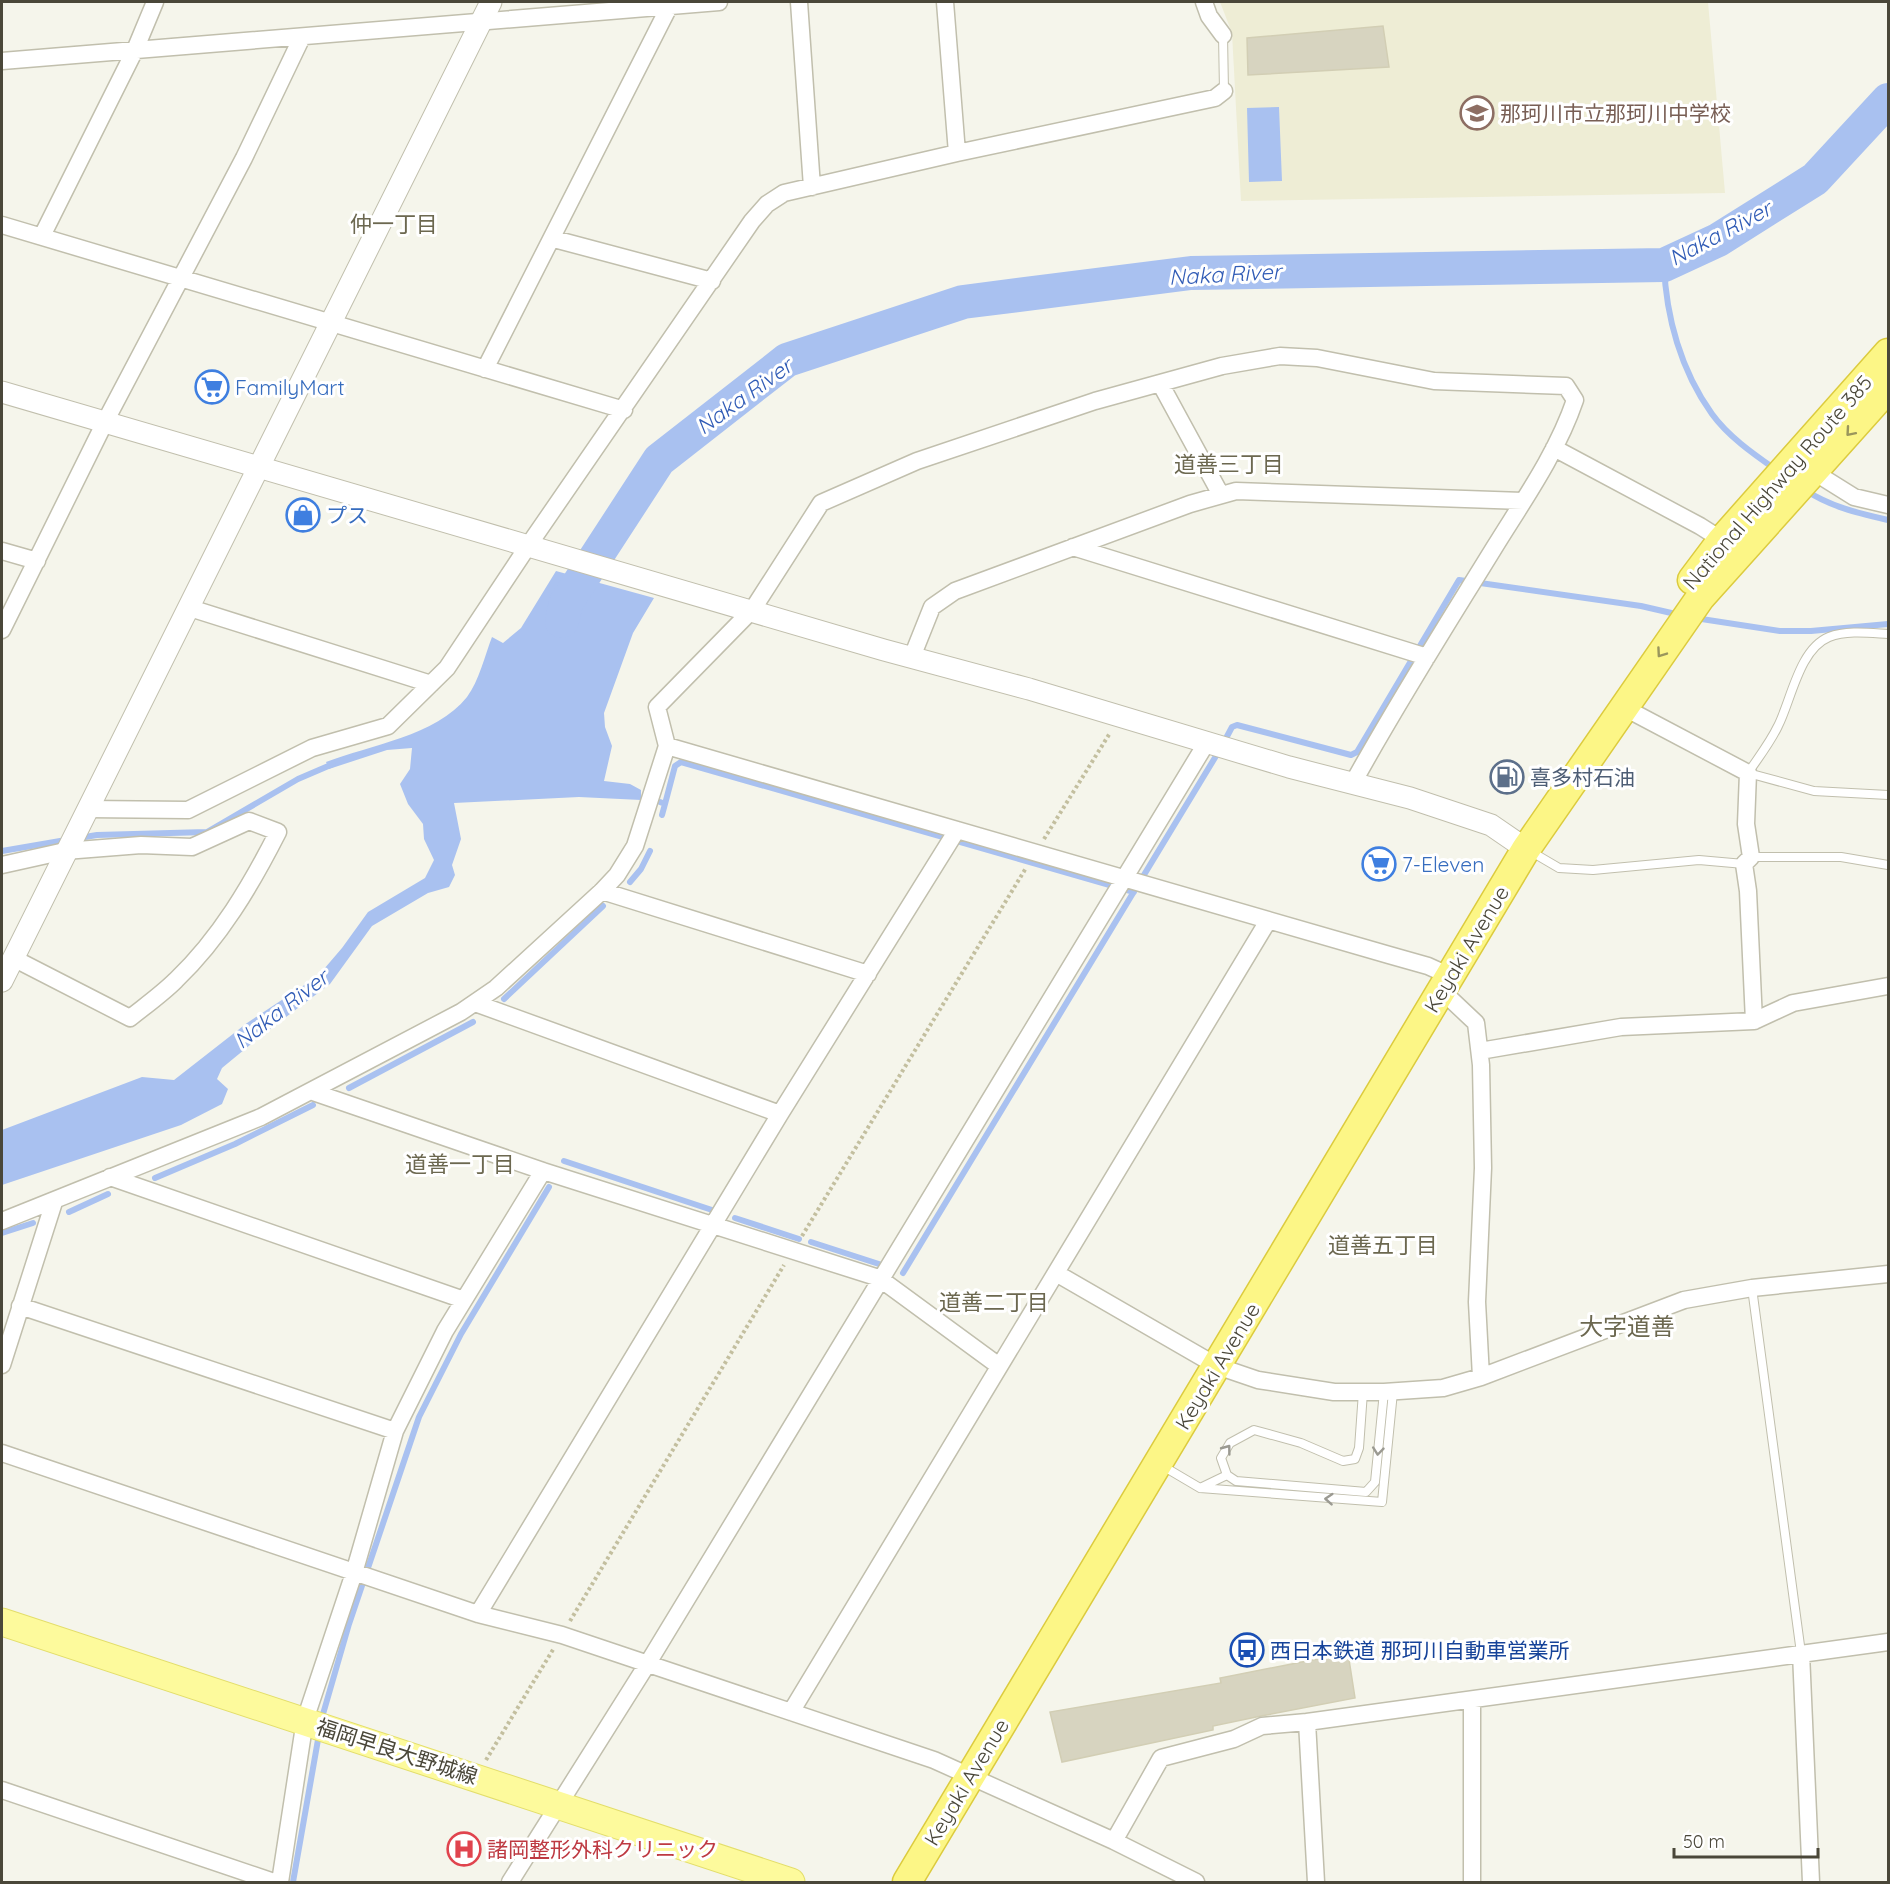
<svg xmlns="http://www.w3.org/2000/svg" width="1890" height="1884" font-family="Quicksand,'Noto Sans JP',sans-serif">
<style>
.education{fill:#eeedd5}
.water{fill:#a9c1f0}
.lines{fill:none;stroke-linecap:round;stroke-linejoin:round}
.stream{stroke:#a9c1f0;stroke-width:6}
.river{stroke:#a9c1f0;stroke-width:34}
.building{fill:#d7d4c0;stroke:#d2ceb4;stroke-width:1.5}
.service-casing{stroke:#c1bfad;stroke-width:10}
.minor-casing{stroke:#c1bfad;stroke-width:19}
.tertiary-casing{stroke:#c1bfad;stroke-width:23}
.primary-casing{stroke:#e3de6b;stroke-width:29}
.trunk-casing{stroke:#dccb3e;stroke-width:31}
.path{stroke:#c3bf9f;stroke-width:4;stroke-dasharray:3 3;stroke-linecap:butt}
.service{stroke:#fff;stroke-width:8}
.minor{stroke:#fff;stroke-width:16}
.tertiary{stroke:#fff;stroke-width:21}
.primary{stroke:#fdfa9c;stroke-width:27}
.trunk{stroke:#fcf686;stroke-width:28}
.oneway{stroke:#9a965c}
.oneway2{stroke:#9b9a92}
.labels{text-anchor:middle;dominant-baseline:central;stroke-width:6;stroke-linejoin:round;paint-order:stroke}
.education-label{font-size:21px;fill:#785e54;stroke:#fff;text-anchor:start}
.shop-label{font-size:21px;fill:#366cbe;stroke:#fff;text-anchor:start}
.street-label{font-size:21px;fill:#4a4739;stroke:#fff}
.service-label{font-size:21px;fill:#4e5e75;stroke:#fff;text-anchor:start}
.transit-label{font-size:21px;fill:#164399;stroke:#fff;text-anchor:start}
.health-label{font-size:21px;fill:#be3a42;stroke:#fff;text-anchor:start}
.neighbourhood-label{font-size:22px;fill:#6c6850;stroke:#fff}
.water-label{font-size:22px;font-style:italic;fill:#315cb6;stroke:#fff}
.quarter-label{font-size:24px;fill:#6c6850;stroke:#fff}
</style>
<rect width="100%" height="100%" fill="#f5f5eb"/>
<path class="education" d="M1220,2H1708L1725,193L1241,201L1232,33Z"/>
<path class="water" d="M1279,107L1282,181L1249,182L1247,108Z
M556,571L654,598L633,633L604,713L605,727L612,746L604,781L630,784L641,790V800L579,797L454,803L461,839L452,865L455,875L449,887L428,893L372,926L330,984L262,1035L222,1068L217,1079L228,1089L222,1104L181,1125L2,1185V1130L142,1077L174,1080L247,1023L318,976L342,948L368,912L425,878L434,860L424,839L423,824L408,804L400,784L410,769L412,748L387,750L329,769L326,762C370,745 436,736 467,697C479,681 485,655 492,637L503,643L521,628Z"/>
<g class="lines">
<path class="stream" d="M1664,265C1666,317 1681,371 1712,414C1728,436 1752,453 1775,469
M1805,490C1831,507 1858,513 1888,520
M1695,618L1780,631H1811L1888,624
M1224,742L1232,727L1237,725L1351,755L1357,752L1459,580L1641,606L1680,615
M660,802L665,804L675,766L681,762L1134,892
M662,815L665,804
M79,838L97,835L207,832L298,779L333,764
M2,851L66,840
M630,882L641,869L650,851
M504,999L603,906
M349,1088L473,1022
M564,1161L712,1210
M155,1178L235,1144L313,1105
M69,1212L108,1194
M735,1218L799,1239
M2,1233L33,1223
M811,1242L882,1265
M903,1273L1219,751
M321,1721L349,1624L419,1417L461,1334L549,1187
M293,1882L319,1734"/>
<path class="river" d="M562,621L566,603L659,460L787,360L963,302L1191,273L1664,265L1718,240L1815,179L1888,100"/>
</g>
<path class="building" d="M1383,26L1389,67L1248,75L1247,38Z
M1348,1653L1355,1698L1261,1716L1213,1726V1730L1062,1762L1050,1712L1221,1683L1220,1678Z"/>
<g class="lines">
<g class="service-casing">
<path id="service" d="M1223,35L1224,91
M1888,634C1870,633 1847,630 1829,637C1799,649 1791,701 1778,726C1770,743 1758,758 1748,773L1814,791L1888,795
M1530,851L1559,868L1593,870L1699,860L1744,864
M1751,857H1841L1888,865
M1752,1288L1801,1653
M1363,1392L1359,1448L1355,1459L1343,1461L1301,1443L1254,1430L1230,1443L1221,1458L1227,1475L1236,1481L1366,1492L1375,1482L1384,1392
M1161,1465L1200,1488L1382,1502L1393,1392
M1200,1488L1227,1475"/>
</g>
<g class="minor-casing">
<path id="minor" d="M799,2L812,187
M945,2L957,153L1215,98L1224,91
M1204,2L1209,16L1223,35
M2,61L719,2
M2,225L624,410
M42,236L135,50L155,2
M554,239L712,281
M485,369L669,7
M1160,383L1221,495
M1554,448L1700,526L1722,540L1727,546
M1814,472L1854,497L1888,505
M1073,547L1427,657
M2,551L37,561
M190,608L431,684
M2,630L105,422L244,158L302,37
M912,657L932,607L955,591L1190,504L1236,491L1523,501
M1623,707L1748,773L1746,824L1751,857L1744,864L1748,891L1754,1021
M667,746L1389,955L1428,966L1450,976
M87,809L188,810L312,748L388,726L447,668L528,546L752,221L767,204L784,193L957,153
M2,865L65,851L141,845L192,847L249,821L278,832C251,885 220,938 176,980C162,994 145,1006 130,1018L13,958
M602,891L868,974
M1441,990L1476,1023L1481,1065L1483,1168L1477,1302L1481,1377
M475,1003L780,1114
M1480,1051L1621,1027L1754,1021L1793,1003L1888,986
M313,1092L543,1171L879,1278L999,1366
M110,1177L464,1300
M2,1221L261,1117L461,1012L496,988L602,891L617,875L635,846L667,746L657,707L753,609L821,503L917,461L1095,401L1222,366L1280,356L1317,358L1434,381L1566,386L1575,400C1557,453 1523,501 1494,548C1446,626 1397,703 1353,783
M1056,1273L1217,1366L1258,1380L1334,1392H1384L1443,1388L1481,1377L1684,1300L1752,1288L1888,1274
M20,1306L395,1431
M2,1365L54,1202
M2,1453L478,1614L562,1635L934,1760L1114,1841L1196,1882
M478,1614L780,1114L957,830
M1801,1653L1811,1882
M791,1712L1268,921
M1307,1722L1888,1642
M2,1790L274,1882
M1114,1841L1161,1758L1234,1739L1262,1726L1307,1722L1316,1882
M280,1882L305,1720L354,1573L395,1431L445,1331L543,1171
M510,1882L648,1663L1207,742
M1472,1882V1701"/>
</g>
<g class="tertiary-casing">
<path id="tertiary" d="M2,392L884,650L1029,689L1289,767L1410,798L1491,825L1526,849
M2,981L491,2"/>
</g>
<g class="primary-casing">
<path id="primary" d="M2,1622L791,1882"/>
</g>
<g class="trunk-casing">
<path id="trunk" d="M1692,580L1722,540L1888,353
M907,1882L1526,849L1700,598L1888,388"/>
</g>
<path class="path" d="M1044,839L1110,733
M802,1236L1026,868
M570,1621L784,1265
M486,1760L554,1648"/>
<use href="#service" class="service"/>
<use href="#minor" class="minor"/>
<use href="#tertiary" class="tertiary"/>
<use href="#primary" class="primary"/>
<use href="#trunk" class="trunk"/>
</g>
<defs><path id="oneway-chevron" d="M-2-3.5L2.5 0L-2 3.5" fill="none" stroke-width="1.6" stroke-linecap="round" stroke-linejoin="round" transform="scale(1.5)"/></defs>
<g class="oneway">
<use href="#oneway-chevron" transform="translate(1850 432) rotate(131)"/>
<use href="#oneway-chevron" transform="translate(1661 653) rotate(125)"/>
</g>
<g class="oneway2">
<use href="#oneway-chevron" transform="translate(1227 1449) rotate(-53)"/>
<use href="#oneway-chevron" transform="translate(1378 1451) rotate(96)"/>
<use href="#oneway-chevron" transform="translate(1329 1499) rotate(-176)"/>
</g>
<defs>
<g id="school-ring" transform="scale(1.725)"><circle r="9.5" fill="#fff" stroke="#8d6e63" stroke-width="1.5"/><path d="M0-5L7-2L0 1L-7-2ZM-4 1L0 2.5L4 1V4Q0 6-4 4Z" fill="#8d6e63"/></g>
<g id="supermarket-ring" transform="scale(1.725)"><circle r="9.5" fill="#fff" stroke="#3f7fe0" stroke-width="1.5"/><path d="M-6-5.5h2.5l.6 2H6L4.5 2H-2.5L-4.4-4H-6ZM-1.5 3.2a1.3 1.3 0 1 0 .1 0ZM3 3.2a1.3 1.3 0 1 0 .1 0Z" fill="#3f7fe0"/></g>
<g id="shop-ring" transform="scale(1.725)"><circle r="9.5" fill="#fff" stroke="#3f7fe0" stroke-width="1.5"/><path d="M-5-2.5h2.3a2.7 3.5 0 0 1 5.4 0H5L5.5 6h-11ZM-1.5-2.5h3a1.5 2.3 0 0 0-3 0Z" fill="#3f7fe0"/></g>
<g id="fuel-ring" transform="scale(1.725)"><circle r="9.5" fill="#fff" stroke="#5c6f8a" stroke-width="1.5"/><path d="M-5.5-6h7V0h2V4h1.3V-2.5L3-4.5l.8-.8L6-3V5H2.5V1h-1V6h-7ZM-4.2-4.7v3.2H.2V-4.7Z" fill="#5c6f8a"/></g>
<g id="bus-ring" transform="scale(1.725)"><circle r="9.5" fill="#fff" stroke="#1a4fb4" stroke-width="1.5"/><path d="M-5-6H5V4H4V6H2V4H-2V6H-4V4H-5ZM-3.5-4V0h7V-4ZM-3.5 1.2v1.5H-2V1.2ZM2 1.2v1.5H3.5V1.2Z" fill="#1a4fb4"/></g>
<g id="hospital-ring" transform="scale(1.725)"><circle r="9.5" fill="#fff" stroke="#e0444e" stroke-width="1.5"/><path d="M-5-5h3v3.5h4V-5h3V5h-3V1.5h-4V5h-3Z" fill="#e0444e"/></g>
</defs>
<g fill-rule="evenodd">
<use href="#school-ring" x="1477" y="113"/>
<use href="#supermarket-ring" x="212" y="387"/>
<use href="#shop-ring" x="303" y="515"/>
<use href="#fuel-ring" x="1507" y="777"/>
<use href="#supermarket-ring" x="1379" y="864"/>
<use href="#bus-ring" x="1247" y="1650"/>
<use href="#hospital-ring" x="464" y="1849"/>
</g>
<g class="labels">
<g class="education-label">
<text x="1500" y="113">那珂川市立那珂川中学校</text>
</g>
<g class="shop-label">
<text x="235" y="387">FamilyMart</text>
<text x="326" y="515">プス</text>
<text x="1402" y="864">7-Eleven</text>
</g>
<g class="street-label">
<text transform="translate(1777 482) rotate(-49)">National Highway Route 385</text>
<text transform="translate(1466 949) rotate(-59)">Keyaki Avenue</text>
<text transform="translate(1217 1366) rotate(-59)">Keyaki Avenue</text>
<text transform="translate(397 1751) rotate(18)">福岡早良大野城線</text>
<text transform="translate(966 1782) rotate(-59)">Keyaki Avenue</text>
</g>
<g class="service-label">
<text x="1530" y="777">喜多村石油</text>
</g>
<g class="transit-label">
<text x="1270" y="1650">西日本鉄道 那珂川自動車営業所</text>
</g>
<g class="health-label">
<text x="487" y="1849">諸岡整形外科クリニック</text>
</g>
<g class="neighbourhood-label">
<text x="394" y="224">仲一丁目</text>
<text x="1229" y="464">道善三丁目</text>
<text x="460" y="1164">道善一丁目</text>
<text x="1383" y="1245">道善五丁目</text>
<text x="994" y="1302">道善二丁目</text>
</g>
<g class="water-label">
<text transform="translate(1720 233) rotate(-28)">Naka River</text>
<text transform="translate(1225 274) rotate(-3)">Naka River</text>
<text transform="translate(744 396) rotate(-36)">Naka River</text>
<text transform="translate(281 1009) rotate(-38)">Naka River</text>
</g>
<g class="quarter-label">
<text x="1627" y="1326">大字道善</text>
</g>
</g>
<rect width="1890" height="1884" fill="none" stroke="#4a4739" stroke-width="6"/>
<path d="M1674 1848v9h144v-9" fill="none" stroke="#4a4739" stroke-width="3"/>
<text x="1683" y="1848" font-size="18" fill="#4a4739" stroke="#ffffff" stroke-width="4.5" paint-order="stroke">50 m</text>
</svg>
